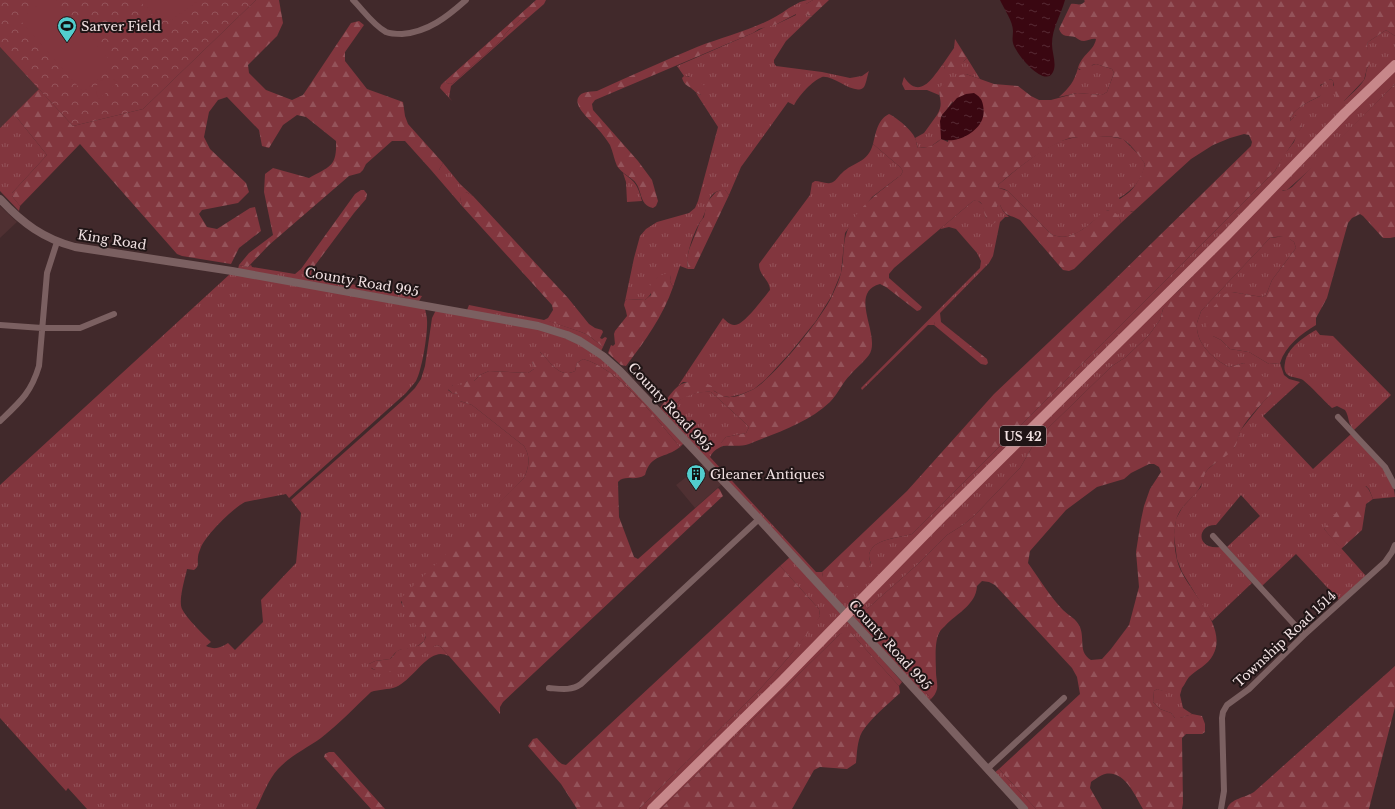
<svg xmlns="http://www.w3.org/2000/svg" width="1395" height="809" font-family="'Libre Baskerville',serif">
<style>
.built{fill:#4f3032}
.grass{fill:url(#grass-tufts)}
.forest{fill:url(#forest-firs);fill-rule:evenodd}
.park{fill:url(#park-crowns)}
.garden{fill:#82363e}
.water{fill:url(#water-ripples)}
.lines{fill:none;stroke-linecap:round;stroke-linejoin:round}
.minor{stroke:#7b6061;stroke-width:6}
.tertiary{stroke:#7b6061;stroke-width:8}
.primary{stroke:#c7878a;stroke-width:10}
.labels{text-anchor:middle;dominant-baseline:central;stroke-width:4;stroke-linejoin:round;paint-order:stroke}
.shield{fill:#201516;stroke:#b3a4a6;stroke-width:1}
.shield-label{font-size:12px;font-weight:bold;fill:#f2e2e3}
.poi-label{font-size:13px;fill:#f2e2e3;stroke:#201516;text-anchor:start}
.street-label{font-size:13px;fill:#f2e2e3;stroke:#201516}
</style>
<defs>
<pattern id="grass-tufts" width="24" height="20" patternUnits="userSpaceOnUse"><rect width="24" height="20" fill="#82363e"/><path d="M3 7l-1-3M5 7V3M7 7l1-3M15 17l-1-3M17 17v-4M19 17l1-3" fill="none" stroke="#94535a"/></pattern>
<pattern id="forest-firs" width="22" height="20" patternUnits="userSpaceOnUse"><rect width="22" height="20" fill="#82363e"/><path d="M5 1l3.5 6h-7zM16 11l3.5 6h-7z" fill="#94535a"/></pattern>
<pattern id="park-crowns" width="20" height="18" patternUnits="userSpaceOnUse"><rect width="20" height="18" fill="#82363e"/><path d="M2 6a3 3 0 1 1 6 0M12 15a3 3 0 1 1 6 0" fill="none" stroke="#94535a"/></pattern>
<pattern id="water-ripples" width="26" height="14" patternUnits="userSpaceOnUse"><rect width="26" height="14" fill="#3a0711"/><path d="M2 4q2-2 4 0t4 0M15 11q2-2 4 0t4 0" fill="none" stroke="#572b34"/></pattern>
</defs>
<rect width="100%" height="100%" fill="#41292b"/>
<path class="built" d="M0,47L39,89L0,128Z
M0,206L17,222L0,238Z
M703,464L722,484L695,508L676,485Z"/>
<path class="grass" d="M807,0H813L806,4L807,15L812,16L786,41L774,60V63L776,66L822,72L850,78L862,76L869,71C867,76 866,86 863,88C853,95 834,75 822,77C817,79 811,84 807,88C802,93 797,99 794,105L788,102L741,167L729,195L725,190C707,190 709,205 703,217C703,219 701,220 700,222C693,234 685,256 688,269L680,266L673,287L670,281L671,275L657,278C650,286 655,293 645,300L627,299L625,301L634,258L640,236L646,229L657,222L689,213L695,208L698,201L718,127L696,93L701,95L689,76H684L677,66L753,33L767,26L777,24L796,15L795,8H789L800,2Z
M529,17L451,86L449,97L452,101L440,88L441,85L444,82L450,84L453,83L498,43L507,32L522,18Z
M1386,30L1395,36V64L846,610L660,408L662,405L667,410C672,408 675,404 680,400C687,394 701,391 711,392L744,422L749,427L746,433L726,437L721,443L723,446C716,449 713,451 710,457L816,572H822L823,577L871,564C870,561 869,558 869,555C872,538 900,538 912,534L1275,171L1283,156L1294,142L1297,133L1302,127L1296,115L1290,121C1292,108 1310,102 1320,96L1321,91L1320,86L1331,79L1333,81V85L1344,101C1350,95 1359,88 1364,80C1367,75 1365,70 1369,65L1367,46L1368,42Z
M967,58L980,79L966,74L939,91V95L927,90H905L902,84L904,77C920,101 933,77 943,64L945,69L964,61Z
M1096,64L1112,69L1114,73L1107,92L1102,95L1077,93L1059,97C1070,87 1074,82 1078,68L1079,70Z
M1395,66V84L1315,165L1287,190H1283L1178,291L1163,309L1160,320L1149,335L1126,357L1112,366L1044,432L1035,442L1020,468L974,516L963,525L947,535L918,564L867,609L875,635L921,686L931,699L928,701L850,614Z
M14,114L47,155L12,193V196L20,206L19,211L0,191V128Z
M937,115L939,117H941V139L930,147L918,148L915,138L924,133Z
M1112,137L1123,139L1139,155L1145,164C1142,180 1133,190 1119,198L1131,212L1134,211L1121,223L1120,219L1108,210L1104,212C1090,224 1071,244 1051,234L1008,191L1004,189L999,188L998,185C1014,171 1048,143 1068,139C1081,135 1098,137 1112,137Z
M873,144L900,167L903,171L901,175L872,197L845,233L841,273L831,297L816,321L790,353L766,379L754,389L742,394L730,397L722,396L713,390L695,382H683L678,386L723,318C726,321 730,325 734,325C743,327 764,297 770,290C770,280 759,276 759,264L810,195L812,183L815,181C819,181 826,184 830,183C836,182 838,176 842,173C853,162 868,163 873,144Z
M443,163L460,184L473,196L466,192L460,197L462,206L431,170H439Z
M623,173C636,182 638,186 642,201L627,202L626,182Z
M977,200L983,205L986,218L997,221V206L998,205H1000L1003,211L1009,217H1005L1000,222L993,256L989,263L940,313L941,322H935L934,325H928L862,390L861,388L980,268L981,261L977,253L956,229L949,227L940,229L973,201Z
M1278,237H1287L1294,242L1296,248L1272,280L1266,295L1262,297L1232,292L1213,336L1221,340L1230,349L1249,352L1269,364L1280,363L1284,375L1289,379L1300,382L1263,416L1313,469L1351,434C1365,449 1395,475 1395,497L1373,499L1369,489L1366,486L1324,529L1366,576L1339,600L1296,554L1262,586L1227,547L1260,516L1241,495L1216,525C1197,524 1195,550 1220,547L1252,583L1212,621L1182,572L1177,559L1174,535L1176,519L1182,508L1201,487L1203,476L1208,469L1235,447L1240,431L1264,401L1272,393L1244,363L1229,367C1213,359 1195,343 1197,323C1198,319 1200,315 1201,311L1270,238Z
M239,265L248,267L251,265L252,267L295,274L301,269L302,271C307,272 309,271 313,268L311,273L312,276L315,278L422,296L419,301L238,269Z
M230,274L425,307C425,311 427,316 427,320C428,333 422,370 416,381C413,385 409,389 406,393L289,498L286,494L245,502C232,509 207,534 201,547C200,550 198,554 198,557C197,563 200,566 194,570L187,569C185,579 178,600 182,609C187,619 203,634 211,642L206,646C215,650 220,648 228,643L235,650L263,622L261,600L296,563L301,513L291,500L402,401L415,388L421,379L425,366L432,318L436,310L536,328L558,335L583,346L611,366L684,443L680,447C656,419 620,369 583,359L577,363L575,371C559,379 551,362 540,352L532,362L534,366V369L528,373L489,371L480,375L474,381H467L463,385H453L448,390L452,393L459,394L460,401L472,405L524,446C531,457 529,467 524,478L401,602L403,606L414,622L425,632L426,635L424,641L419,645L414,648L399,650L395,653L390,659L375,661L369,664L372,669L377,670L437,645L441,647L449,656C444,654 440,653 436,655C424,658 410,681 396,687C388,690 379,689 371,692C355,707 339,724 321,738C307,748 290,756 278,769C268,780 263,795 256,809H87L68,788L66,791L0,718V485Z
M469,305L544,320L548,318L549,321L581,332L588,335L603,347L601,351L583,340L467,310Z
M1316,330L1320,335L1333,336L1391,395L1354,430C1347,423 1350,418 1345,410L1337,406L1332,408C1322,399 1313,388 1303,380C1298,377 1292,378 1288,375C1284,372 1284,367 1285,363C1287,348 1304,337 1316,330Z
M790,557L841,614L795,663L648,809H639L760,689L788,658L820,616L819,609L780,566Z
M846,618L902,682L899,686L851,633L840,634L661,809H657Z
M1182,688L1180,695L1183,708L1192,714L1180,718H1175L1171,713L1160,709L1153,702L1154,691L1157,689C1166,692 1173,693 1182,688Z
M999,769L1036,809H1027L994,773Z"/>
<path class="forest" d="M256,0H279L283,23L277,36L248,65L249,73L266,90L292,100L303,95L351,23L359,21L364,25L345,52V61L367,89L403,102L405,116L408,124L443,163L439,170H431L405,141H392L366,164L363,170L360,173L349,176L269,245L248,267L239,265L249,253L273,235L264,192L265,174L273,168L309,178C330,166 337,167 336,141L306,117L297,115L283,125L269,148L262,146L259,130L227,97L218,100L209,112L204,137L210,149L246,183L249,192L238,203L202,210L199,214L207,227L217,229L250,208L255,207L261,231L239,248L231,264L182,256L177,254L80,144L20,206L12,196V193L47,155L14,114L39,89L73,126L143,109Z
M536,0H546L544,4L529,17L522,18L507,32L498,43L453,83L450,84L444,82Z
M813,0H829L812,16C807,15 804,14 803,8L806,4Z
M1084,0H1395V36L1386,30L1368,42L1367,46L1371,62L1367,68L1364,80L1344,101L1340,104L1337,103L1333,81L1331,79L1329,80L1330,84L1328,86L1325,83L1320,85L1322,93L1320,96C1311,101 1291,109 1290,121L1296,115L1299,116L1302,127C1298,132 1296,138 1292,144C1286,153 1280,161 1275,171L912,534C900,538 872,538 869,555C869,558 870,561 871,564C866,572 848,590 838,589C832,588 827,581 823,577L822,572L907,491L994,394L1105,289L1251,146L1252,142L1249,135L1244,134L1230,138L1213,145L1191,159L1134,211C1127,213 1120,208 1117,202C1120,198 1123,197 1127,194C1136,187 1142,175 1145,164C1140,157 1130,142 1122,139C1115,136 1105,137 1098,137C1088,138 1076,136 1067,139C1046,146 1015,170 998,185L999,188L1008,191L1051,234C1071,244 1090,224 1104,211C1113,208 1120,216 1121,223L1074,269L1069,271L1063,270L1020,220C1010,214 1006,218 1000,205H998L997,206V221L993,224C990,222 987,221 986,217C982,210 985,199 973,201L894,268L889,274V278L922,307L920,310L917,311L886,287L880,284C847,293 882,336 869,355C864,362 856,368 850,375C842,383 838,394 830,402C808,423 776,433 749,444C740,447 732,445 723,446L720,444L726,437L746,433L749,427L744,422L711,392C701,391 687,395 679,401C675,404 673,407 669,410H667L662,405C676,388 679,378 703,383C709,384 713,385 714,391C719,394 725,398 731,397C738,397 747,392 754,389C774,377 822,318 832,296C835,289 839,281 841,273C845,255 841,240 851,223C863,202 882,190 901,175L903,171L900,167L873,144C876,133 877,120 889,114C897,118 912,130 915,138C917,142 916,144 918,148C928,148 933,146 941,139L948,142L953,101L941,117L939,118L937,115C943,105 940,101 939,91L940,87L947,81L960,75L966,74L994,84L1018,86L1031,96L1039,100H1051L1077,93L1102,95L1107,92L1114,73L1112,69L1096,64L1092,65L1089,73H1086L1078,68C1082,54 1094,51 1096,39C1092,38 1088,41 1084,41C1080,41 1078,39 1075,37C1068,35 1062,38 1059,29L1071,4C1076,3 1081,7 1085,1Z
M789,8H795L798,10V13L777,24L759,29L753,33L595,100L592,104L593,110L638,161L652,180L658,201L656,206L653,208C638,205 643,188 633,180C627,175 621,172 617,166C614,159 613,152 610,145C606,139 602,133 597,128C592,121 574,108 578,98C581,91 590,92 597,91C630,76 663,61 697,47C728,35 762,28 789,8Z
M955,39L967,58C963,63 951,70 945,69L943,64L954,48Z
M684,76C694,76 702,82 708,90C701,99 697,93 691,88C686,85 684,84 682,78Z
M1395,84V237L1390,238H1383L1363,216L1360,214L1352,218L1348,223L1327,298L1316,318V325C1301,334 1286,345 1280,363L1269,364L1249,352L1230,349L1221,340L1213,336L1207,329L1205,320L1209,312L1225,294L1232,292L1262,297L1266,295L1272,280L1296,248L1294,242C1286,236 1280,236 1270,238L1201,311C1200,315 1198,319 1197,323C1195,343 1213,359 1229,367L1244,363L1253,368L1268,381L1271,387L1272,393C1263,402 1247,419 1241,430C1238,435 1238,442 1235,447C1229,456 1217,461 1209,468C1203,474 1204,481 1200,487C1194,499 1179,505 1176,521C1173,537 1174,556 1181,571C1192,594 1228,628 1213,655C1208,665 1196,670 1189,677C1186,681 1185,684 1182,688C1176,695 1164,692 1157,689L1154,691L1153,702L1160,709L1171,713L1175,718H1180L1192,714L1202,716L1205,724V732L1202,734H1186L1182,738L1183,803L1182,809H1143C1135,796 1125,770 1105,774C1101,775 1095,779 1091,782L1090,788L1102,809H1036L999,769L1080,694L1077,677L1072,668L995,585L989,582L982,581L977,586C976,605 957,613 945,626C943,628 940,630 939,633C934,644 936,661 936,673C936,678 938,684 937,689C936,693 934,696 931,699L921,686L875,635L862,619V615L867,609L918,564L947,535L963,525L974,516L1020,468L1035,442L1044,432L1112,366L1126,357L1149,335L1160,320L1163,309L1170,299L1279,191L1287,190L1292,187ZM1149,464H1154L1159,467L1161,472L1150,489L1144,506L1141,520L1136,552L1139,587L1129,625L1111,649L1102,659L1091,660C1078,652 1085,640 1080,627C1076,618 1069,616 1063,610C1051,598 1038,577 1028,563L1030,551L1066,510L1097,487L1124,479L1131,473Z
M361,190H364L367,194L366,199L354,213L313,268L309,271H302L301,269L355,194Z
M721,190H725L729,195L694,269H688L687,259L689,250L700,222L704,217L707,202L716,192Z
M466,192L473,196L568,298L589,324L595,328L602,330L603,332L600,338L602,339L605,337L607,338L603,347L588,335L581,332L548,321V318L553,310L552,305L462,206L460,197L461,193Z
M668,273L671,275L670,281L673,287C663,316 645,341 626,366L621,365L608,353L611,345L613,346L615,344L614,334L615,331L627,316L626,311L624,305L625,301L627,299L645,300L651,295C651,292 648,289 650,286C653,278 661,275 668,273Z
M935,322H941L987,359L988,363L986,365L981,364L934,325Z
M537,352H540C551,362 559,379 575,371L577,363L583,359C620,369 656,419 680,447C665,459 651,453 645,475C634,482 625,474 618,482L619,517L634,557L638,559L718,488L720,490L723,496L503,702L500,707V714L441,647L437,645L433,647C413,661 393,683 368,666L369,664L375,661L390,659C394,656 395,652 399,650C408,647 420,649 425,639C426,637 426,635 425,633C424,631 420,629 418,627C411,620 400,608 402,597L524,478C529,467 531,457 524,446L472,405L460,401L458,399V394L452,393L448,389C452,385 455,383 461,385L467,381H474L480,375L489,371L528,373L534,369V366L532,362L531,358Z
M1360,485C1369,486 1369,490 1373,499L1366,504L1362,530L1341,549L1324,529L1352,491Z
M780,566L819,609L820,616L815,624L788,658L760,689L639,809H577L561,784L528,746L533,739L537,738L558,761L562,764L566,765Z
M848,631L851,633L899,686L900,693C888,704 870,719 862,732C857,741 857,754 856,763L847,769L820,767L814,770L792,809H661L840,634Z
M1395,666V707L1369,809H1227C1231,798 1245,798 1254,792Z
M329,752H334L385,809H371L324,757L325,754Z"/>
<path class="park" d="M0,0H256L143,109L73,126L0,47Z"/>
<path class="garden" d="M43,0H56L114,65L83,92L20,20Z
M140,0H199L173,19L167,21L159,19L154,17L147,7L145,8Z
M106,78H111L118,82L99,99C93,90 96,82 106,78Z"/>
<path class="water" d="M1000,0H1065C1061,15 1052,28 1052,44C1052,53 1057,64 1053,72C1045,89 1015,53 1013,43C1012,39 1013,35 1013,31C1013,21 1004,9 1000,0Z
M974,93C979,96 982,99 983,105C984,110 984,115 982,120C976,134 955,144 941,139L940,121L942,115L957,98L966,94Z"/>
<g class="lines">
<path class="minor" d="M353,0C363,10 373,25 386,32C391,34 397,34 402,34C428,32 447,17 466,0
M0,325L42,328H80L114,314
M1338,417L1385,467L1395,486
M0,421C20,402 31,393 39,366L47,273L57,242
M1213,536L1304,635
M549,688C561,689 571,691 581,684L759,519
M987,769L1064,698
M1221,809L1224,791L1222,718L1223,712L1227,705L1249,689L1304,635L1385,562L1392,552L1395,545"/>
<path class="tertiary" d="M0,199C22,223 44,239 75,247L232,271L538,326L567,335L580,341L603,356L620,371L759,519L1024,809"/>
<path class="primary" d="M652,809L782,681L942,517L1227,235L1345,113L1395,65"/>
</g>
<defs>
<g id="stadium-pin" transform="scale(1)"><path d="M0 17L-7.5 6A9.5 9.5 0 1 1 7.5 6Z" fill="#52cdcd" stroke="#201516"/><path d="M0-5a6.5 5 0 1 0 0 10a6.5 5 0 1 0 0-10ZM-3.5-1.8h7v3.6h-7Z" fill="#111"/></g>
<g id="building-pin" transform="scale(1)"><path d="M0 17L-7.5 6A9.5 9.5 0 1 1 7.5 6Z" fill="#52cdcd" stroke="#201516"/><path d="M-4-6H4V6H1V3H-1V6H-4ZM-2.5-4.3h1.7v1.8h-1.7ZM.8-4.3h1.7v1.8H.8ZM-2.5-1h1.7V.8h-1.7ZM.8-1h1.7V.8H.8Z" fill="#111"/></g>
</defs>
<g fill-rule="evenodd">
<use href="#stadium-pin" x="67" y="26"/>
<use href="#building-pin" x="696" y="474"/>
</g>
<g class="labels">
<rect class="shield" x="1000" y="426" width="46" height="20" rx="3"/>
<g class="shield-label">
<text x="1023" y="436">US 42</text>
</g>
<g class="poi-label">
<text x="81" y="26">Sarver Field</text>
<text x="710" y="474">Gleaner Antiques</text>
</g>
<g class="street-label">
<text transform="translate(112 240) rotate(9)">King Road</text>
<text transform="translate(362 282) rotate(10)">County Road 995</text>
<text transform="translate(670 407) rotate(47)">County Road 995</text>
<text transform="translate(1285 639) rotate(-43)">Township Road 1514</text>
<text transform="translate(890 645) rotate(48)">County Road 995</text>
</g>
</g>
</svg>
